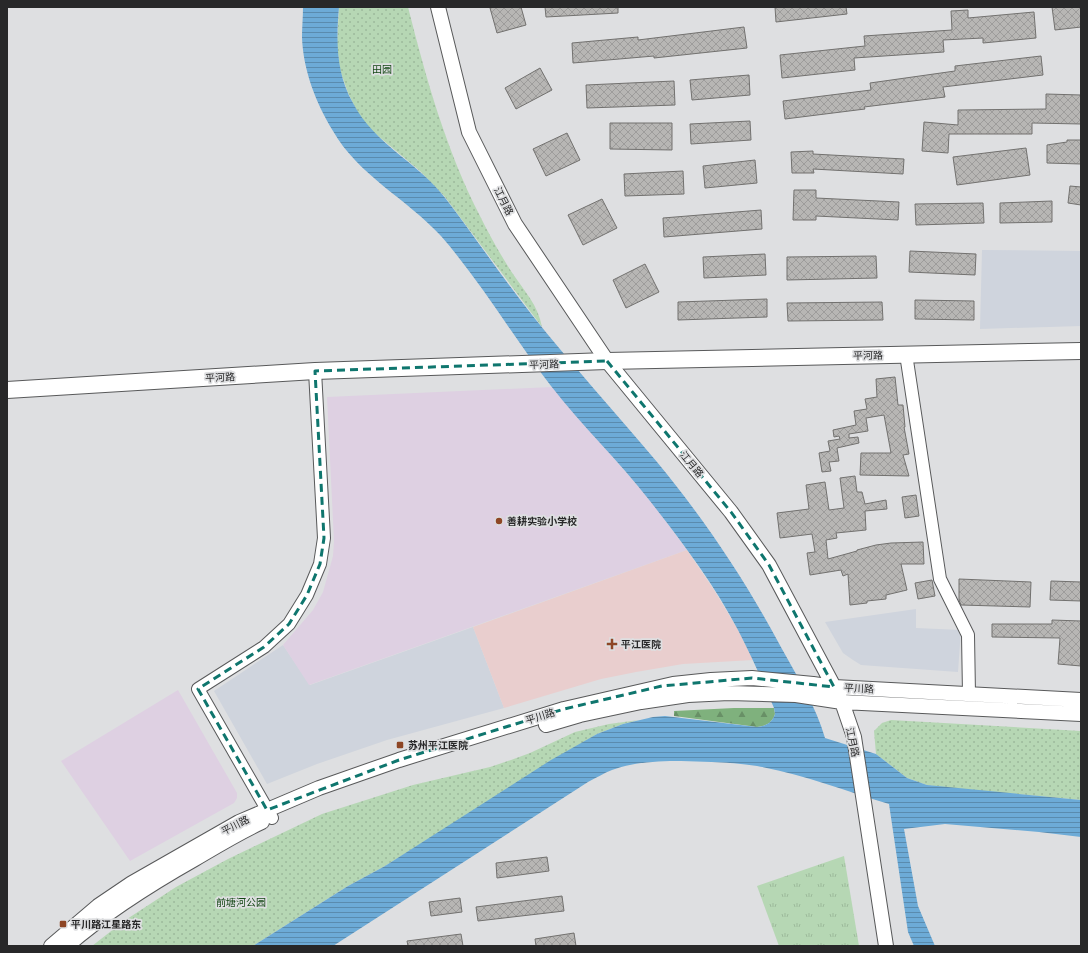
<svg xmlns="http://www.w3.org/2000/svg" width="1088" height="953" font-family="Inter,'Noto Sans SC',sans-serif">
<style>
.built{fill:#cfd4dd}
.education{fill:#ded0e2}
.medical{fill:#e9cece}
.grass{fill:url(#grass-tufts)}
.forest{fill:url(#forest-firs)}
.park{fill:url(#park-dots)}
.water{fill:url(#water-rules)}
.building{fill:url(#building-cross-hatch);stroke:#72716f}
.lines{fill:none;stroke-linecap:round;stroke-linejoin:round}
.minor-casing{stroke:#58595a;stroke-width:14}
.tertiary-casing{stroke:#58595a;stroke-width:16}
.secondary-casing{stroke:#58595a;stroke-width:18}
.minor{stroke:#fff;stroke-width:12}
.tertiary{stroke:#fff;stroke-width:14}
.secondary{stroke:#fff;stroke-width:16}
.marked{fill:none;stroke:#0f766e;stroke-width:3;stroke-dasharray:8 5;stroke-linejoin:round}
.poi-dot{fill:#8e4625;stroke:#dedfe1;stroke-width:1.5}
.labels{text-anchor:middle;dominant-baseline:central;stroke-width:3.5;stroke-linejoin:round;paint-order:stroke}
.park-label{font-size:10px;fill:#134714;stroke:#dedfe1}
.street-label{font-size:10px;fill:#282829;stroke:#dedfe1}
.poi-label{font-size:10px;font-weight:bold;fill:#282829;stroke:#dedfe1;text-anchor:start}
</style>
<defs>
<pattern id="grass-tufts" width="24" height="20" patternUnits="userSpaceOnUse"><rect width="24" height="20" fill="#b6d7b4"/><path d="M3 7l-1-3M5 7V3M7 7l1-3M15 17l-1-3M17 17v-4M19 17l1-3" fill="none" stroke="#9cb99b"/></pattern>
<pattern id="forest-firs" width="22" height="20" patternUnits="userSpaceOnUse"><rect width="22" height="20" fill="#7fb17d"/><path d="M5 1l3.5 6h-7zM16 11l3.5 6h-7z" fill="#689066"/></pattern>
<pattern id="park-dots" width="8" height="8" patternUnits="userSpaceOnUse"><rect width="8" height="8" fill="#b6d7b4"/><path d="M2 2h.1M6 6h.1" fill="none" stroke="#9cb99b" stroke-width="1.8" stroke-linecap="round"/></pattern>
<pattern id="water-rules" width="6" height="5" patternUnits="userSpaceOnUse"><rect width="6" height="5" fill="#6dabd7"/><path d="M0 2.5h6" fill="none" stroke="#5a8bae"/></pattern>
<pattern id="building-cross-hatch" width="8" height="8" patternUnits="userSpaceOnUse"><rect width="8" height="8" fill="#b7b6b4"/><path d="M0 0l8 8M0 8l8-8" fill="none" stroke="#9d9c9b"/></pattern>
</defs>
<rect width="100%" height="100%" fill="#dedfe1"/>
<path class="built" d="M982,250L1081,251V326L980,329Z
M916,609V628L961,630L958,672L861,665L853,660L843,653L825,622Z
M473,627L504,708L387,740L317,764L267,784L214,691L283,645L310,685Z"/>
<path class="education" d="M552,387L650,500L687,550L309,685L283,645L313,610L323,592L333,556L334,541L327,397Z
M178,690L237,793V798L234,803L130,861L61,761Z"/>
<path class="medical" d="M687,550L714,590L737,628L753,660L683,664L636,672L601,679L504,708L473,627Z"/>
<path class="grass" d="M844,856L859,946H779L757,886Z"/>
<path class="forest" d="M734,708H774L775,714C772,723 766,726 757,727L674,716V711Z"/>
<path class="park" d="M339,7H408C426,78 446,150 480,216C490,236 501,256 513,274C525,292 538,305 542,327L445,197L420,171L371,130L359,115L348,93L340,70L337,45Z
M639,720L623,724L597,734L385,866L348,886L253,946H92L124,921L176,887L228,859L322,814L413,785L490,767L511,760L530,753L575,732L609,724Z
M891,720L1081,731V800L941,787L927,785L907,778L876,754L874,731L882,723Z"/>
<path class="water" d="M303,7H339C336,41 336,73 353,103C374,144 419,163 446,199C475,237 502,277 532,315C572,365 616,413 657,462C705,520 747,583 782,649C798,678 816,706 825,738L876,754L907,778L927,785L1081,800V837L1039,832L945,824L904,829L918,906L935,946H914L908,932L889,804C846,791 802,774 757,766C732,762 707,762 681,761C659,761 633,762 612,770C604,773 596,778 588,782L333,946H253L348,886L385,866L551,760L597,734L623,724L653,717L665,716L757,727C766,726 772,723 775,714L774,708C763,682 751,655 738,630C714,584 682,542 650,501C619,461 582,426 551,386C514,338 481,282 441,236C407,199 358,175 333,131C316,103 303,70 302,37C302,27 303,17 303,7Z"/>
<path class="building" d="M495,7H521L526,25L497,33L490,8Z
M545,7H618V13L546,17Z
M775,7H846L847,14L776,22Z
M1052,7H1081V27L1055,30Z
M968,10V18L1034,12L1036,38L983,43V38L943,40L944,52L854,58L855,70L782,78L780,55L865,46L864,36L952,30L951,11Z
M744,27L747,48L654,58V56L573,63L572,43L638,37V40Z
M1041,56L1043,75L943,87L945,97L864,107L865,109L785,119L783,101L871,90L870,83L955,71V66Z
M540,68L552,90L516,109L505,88Z
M749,75L750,95L692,100L690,80Z
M674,81L675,105L587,108L586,85Z
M1046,94L1081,95V124L1032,123V134H949L948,153L922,151L924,122L958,125V110L1046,109Z
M750,121L751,140L691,144L690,124Z
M610,123H672V150L610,149Z
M567,133L580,160L546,176L533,149Z
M1067,140H1081V164L1047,163V145L1067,142Z
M1026,148L1030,175L957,185L953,157Z
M813,151V154L904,159L903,174L813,169L814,173H792L791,152Z
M755,160L757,183L705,188L703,166Z
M683,171L684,194L625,196L624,174Z
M1070,186L1081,187V205L1068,203Z
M794,190H816V198L899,202L898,220L816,216V220H793Z
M602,199L617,228L583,245L568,215Z
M1052,201V222L1000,223V203Z
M983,203L984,223L916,225L915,204Z
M761,210L762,229L664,237L663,218Z
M910,251L976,254L975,275L909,272Z
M765,254L766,275L704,278L703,257Z
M876,256L877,278L787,280V257Z
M645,264L659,292L626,308L613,280Z
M767,299V317L678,320V302Z
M915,300L974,301V320L915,319Z
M882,302L883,320L788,321L787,303Z
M895,377L898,405H903L905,427H904L909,454L903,455L909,476L860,475L861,453H891L884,415L866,418L868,431L849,434V438L858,437L859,443L837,448L839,461L829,462L831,471L822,472L819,453L830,451L828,441L840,439L839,436L834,437L833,430L856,425L854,411L867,409L865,399L877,397L876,379Z
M855,476L857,492H862L865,504L886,500L887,509L865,511L866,530L836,533L837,538L826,540L828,559L857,551V550L876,545L891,543L923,542L924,564H901L907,590L886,595V599L867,601V603L850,605L848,574L843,576L841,570L810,575L807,553L815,552L812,534L780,538L777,513L809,509L806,485L825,482L829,510L844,508L840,478Z
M916,495L919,516L905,518L902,497Z
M959,579L1031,582L1030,607L961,605L959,600Z
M932,580L935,596L918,599L915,583Z
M1051,581L1081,582V601L1050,600Z
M1052,620L1081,621V666L1058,664L1060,638L992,637V624H1052Z
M547,857L549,871L497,878L496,863Z
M562,896L564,911L478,921L476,907Z
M460,898L462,912L431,916L429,902Z
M574,933L576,946H536L535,939Z
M461,934L463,946H408L407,941Z"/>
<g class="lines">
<g class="minor-casing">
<path id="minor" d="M906,354L940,579L968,635L969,694
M272,818L198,689L264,647L289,624L307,595L320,564L324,538L315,371"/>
</g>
<g class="tertiary-casing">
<path id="tertiary" d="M438,7L469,132L515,224L607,361L731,512L769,565L842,702L854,737L886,946
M546,725L580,715L641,702L688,695L729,693L796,695L842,702L1081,714
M51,946L98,906L132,883L239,822L319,788L399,760L564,709L673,684L711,680L752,678L813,684L834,687L1081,700
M67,946C106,912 149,885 195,859C217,846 238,833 262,822"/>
</g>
<g class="secondary-casing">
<path id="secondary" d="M7,390L315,371L607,361L1081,351"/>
</g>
<use href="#minor" class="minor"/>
<use href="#tertiary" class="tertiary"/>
<use href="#secondary" class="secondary"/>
</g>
<path class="marked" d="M607,361L731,512L769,565L834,687L752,678L662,686L564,709L399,760L267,810L198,689L264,647L289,624L307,595L320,564L324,538L315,371Z"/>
<g class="poi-dot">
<circle cx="499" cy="521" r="4"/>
<path d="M610 638h4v4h4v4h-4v4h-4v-4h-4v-4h4z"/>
<rect x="396" y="741" width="8" height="8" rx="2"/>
<rect x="59" y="920" width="8" height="8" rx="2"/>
</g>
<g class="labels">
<g class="park-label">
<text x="382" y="69">田园</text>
<text x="241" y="902">前塘河公园</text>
</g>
<g class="street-label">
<text transform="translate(504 201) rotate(63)">江月路</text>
<text transform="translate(868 355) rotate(-1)">平河路</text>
<text transform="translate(544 364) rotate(-2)">平河路</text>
<text transform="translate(220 377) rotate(-3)">平河路</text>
<text transform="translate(692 464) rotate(50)">江月路</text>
<text transform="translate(859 688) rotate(3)">平川路</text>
<text transform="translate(540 716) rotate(-17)">平川路</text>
<text transform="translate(853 742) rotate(78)">江月路</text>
<text transform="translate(235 825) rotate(-27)">平川路</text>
</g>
<g class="poi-label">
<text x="507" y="521">善耕实验小学校</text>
<text x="621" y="644">平江医院</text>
<text x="408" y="745">苏州平江医院</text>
<text x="71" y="924">平川路江星路东</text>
</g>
</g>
<rect width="1088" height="953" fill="none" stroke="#282829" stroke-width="16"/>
</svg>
